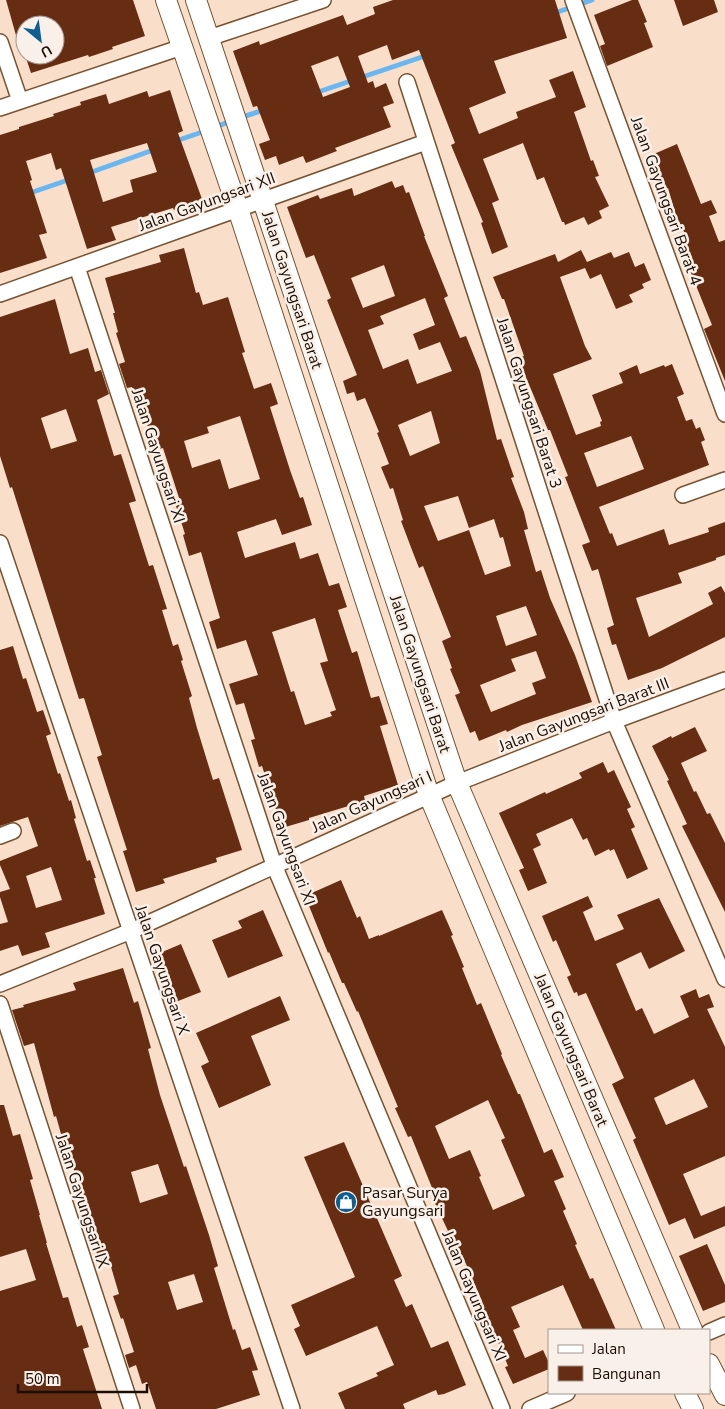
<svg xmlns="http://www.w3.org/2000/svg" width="725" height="1409" font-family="'Nunito Sans',sans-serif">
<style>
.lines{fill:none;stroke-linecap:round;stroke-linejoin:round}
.stream{stroke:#6ab6f1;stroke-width:5}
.building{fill:#662d12;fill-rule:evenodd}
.street-casing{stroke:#775331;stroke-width:18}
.secondary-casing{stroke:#775331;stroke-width:22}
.street{stroke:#fff;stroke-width:15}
.secondary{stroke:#fff;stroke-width:20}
.labels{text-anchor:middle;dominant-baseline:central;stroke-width:5;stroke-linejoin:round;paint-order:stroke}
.street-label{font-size:16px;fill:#1c0e02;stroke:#f9f0e9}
.poi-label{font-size:16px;fill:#1c0e02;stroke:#f9f0e9;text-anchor:start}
</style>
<rect width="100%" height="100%" fill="#f9dfc9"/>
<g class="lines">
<path class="stream" d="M552,14L592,0
M315,93L428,55
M239,118L264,110
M213,128L231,121
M176,141L205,131
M89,173L156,149
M27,194L71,179"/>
</g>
<path class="building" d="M6,0H133L145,36L112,47L113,49L89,57L88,55L31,73L25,55H55V25H25V52L21,53Z
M393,0H555L567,38L494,61L506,93L469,108L479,134L518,118L516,112L556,97L549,80L573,71L586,107L574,112L591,161L593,160L599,176L595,177L609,206L599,211L602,218L588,225L584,217L565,225L564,222H562L544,177L537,180L523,143L483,159L499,200L492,203L508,247L492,254L481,223L483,222L451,145L455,143L419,50L392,60L387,45L358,56L368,83L373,81L375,88L386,83L394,103L383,107L391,127L335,148L337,151L306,163L303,156L279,165L276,156L265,160L259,144L270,140L257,106L253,107L233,51L259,41L260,45L343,15L347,25L375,14L373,7ZM338,56L350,87L323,97L311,66Z
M632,0H638L647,22L644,23L653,47L607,66L600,46L605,44L594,15Z
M674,0H714L718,12L683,26Z
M170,90L183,131L178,133L202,199L174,210L173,208L111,227L116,240L87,249L61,168L56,170L51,153L26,161L32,180L30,181L47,233L39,235L47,258L0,273V135L19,129V127L54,116L53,114L81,105L80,102L106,94L109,104L147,91L149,97ZM147,143L157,172L130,180L133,192L103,202L90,160Z
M677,144L701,204L711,200L717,213L709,216L719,242L725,240V381L704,329L712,325L678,241L687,238L676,215L668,188L658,192L651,176L655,175L647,157Z
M392,181L395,188L403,185L406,193L409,192L425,236H424L448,296L444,298L460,338L466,336L480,371L497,440L501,439L514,477L511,478L524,512L528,529L524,530L536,572L541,570L550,598L575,655L592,702L522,725L507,732L506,730L479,741L475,731L470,733L455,695L460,693L450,669L452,668L442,641L451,637L423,566L419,568L412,550L401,521L403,520L393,488L390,489L381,467L389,464L377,433L379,432L365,398L357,401L354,392L347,394L343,381L357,375L327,300L331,298L314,255L306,258L287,207L318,195L320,199L352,188L354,196ZM384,265L395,296L363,308L351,278ZM425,298L435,325L413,334L419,350L440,342L452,371L417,384L408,359L383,369L368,330L384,324L380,316ZM431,411L440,443L410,456L398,425ZM458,496L469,528L494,519L500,538L503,537L511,566L485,575L469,530L438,541L424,506ZM526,606L537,635L506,646L496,616ZM536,651L546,678L532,683L536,694L491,712L480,685L516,671L511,659Z
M184,248L196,293L199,292L203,305L228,297L245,352L242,353L254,389L271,383L278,404L270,407L290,470L300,498L303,497L312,525L282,535L276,519L237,532L245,558L295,542L300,559L318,553L329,586L339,583L347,607L338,610L352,653L357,651L371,698L379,696L388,724L380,726L398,785L364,796L365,801L309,818V820L282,828L262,766L259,767L251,740L255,739L244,703L236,705L229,684L258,675L246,640L217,649L209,622L220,618L201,552L189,556L183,535L185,534L176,506L181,504L163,448L155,450L144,415L141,416L132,387L127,388L119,364L125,362L116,333L118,332L113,313H115L105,278L161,262L159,255ZM240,416L260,479L229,489L220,459L192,468L184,441L209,433L207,427ZM315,618L328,661L320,663L336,710L330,712L332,716L305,725L294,691L291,692L272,632Z
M581,250L587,262L611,252L614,258L629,252L635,267L644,263L651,280L642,284L644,288L629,295L633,302L616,309L601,274L590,279L585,268L560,277L585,346L592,359L553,374L576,435L601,426L600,422L602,421L592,395L623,383L619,373L637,365L640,374L664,365L665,367L672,364L684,394L677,397L686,421L692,419L696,429L700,427L705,440L701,442L709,465L599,507L610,534L612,533L617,546L664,529L669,545L709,532L708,528L725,522V555L716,558V560L678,573L682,583L636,598L649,637L713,604L708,593L721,586L725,593V637L662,668L628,680L616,644L612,645L607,628L614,625L598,569L592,571L582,545L590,542L565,477L568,476L550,430H548L518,358L524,356L504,299H502L493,277L555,254L558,262ZM631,436L644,469L597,487L584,453Z
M55,299L70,354L88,348L95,372L101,370L109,394L97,400L114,456L121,454L136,501L129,503L149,566L153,565L167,609L162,610L173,646L178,644L183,660L181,661L192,696L189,698L197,728L213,780L219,778L242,850L216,858L217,862L163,879L165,883L136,892L123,851L127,850L97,757L102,755L84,698L79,699L12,487L10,488L0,456V317ZM66,409L77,441L51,449L41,418Z
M13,646L23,679L26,678L37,712L43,710L51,734L46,736L58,774L60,773L69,801L71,800L76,818L74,819L87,861L90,860L96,878H94L105,914L45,933L50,947L22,956L18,945L0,951V924L8,922L0,897V892L10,889L0,865V861L38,846L28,817L0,826V650ZM51,867L62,900L36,908L26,876Z
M695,727L707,751L681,763L694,792L696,791L707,814L710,813L725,843V912L682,826L687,824L667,781L669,780L652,746L671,736L672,738Z
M603,762L608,773L614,770L631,807L627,809L635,827L631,829L648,869L627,879L614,849L610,851L609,849L595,856L587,838L583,840L572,818L536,834L541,845L533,849L547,883L528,891L519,870L524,868L499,813L545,792L546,794L582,778L579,773Z
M341,880L357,918L360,916L369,939L379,935V936L442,910L453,935L451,936L464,967L462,968L477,1005L481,1003L502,1054L501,1055L518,1094H520L544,1153L552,1149L564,1177L554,1181L566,1209L563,1211L577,1244L575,1245L590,1279L593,1278L616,1330H583L563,1285L511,1307L520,1327L513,1330L525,1358L543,1350L549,1363V1369L513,1384L505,1367L508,1366L496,1337L488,1341L482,1325L486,1323L478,1302L482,1301L463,1257L454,1261L443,1233L448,1231L434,1201L437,1200L411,1136L408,1137L395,1108L398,1107L358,1011L357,1012L344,983H342L329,952L328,953L305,896ZM488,1100L505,1138L501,1140L525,1196L493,1210L479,1177L481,1176L470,1150L449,1159L435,1126Z
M588,896L593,907L583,912L595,941L624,929L617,915L659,898L685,951L649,969L641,952L616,964L636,1011L642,1008L654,1034L689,1017L680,996L696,989L699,998L709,994L714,1007L707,1009L725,1047V1156L683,1174L701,1216L725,1206V1226L694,1239L685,1218L669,1225L633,1140L636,1138L612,1084L624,1078L586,993L578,996L577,992L574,993L567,977L571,975L556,940L553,942L542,916ZM694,1079L708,1107L666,1125L654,1098Z
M263,910L283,956L228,978L212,940L242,928L238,921Z
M181,944L201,992L173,1003L153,956Z
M123,968L134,1003L138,1001L151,1048L148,1049L160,1095L184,1167L186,1166L209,1235L218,1266L214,1268L233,1330L235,1329L242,1350L250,1347L258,1370L252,1371L260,1395L216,1409H156L147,1382L142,1384L136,1365L129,1368L125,1355L134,1352L123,1318L121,1319L113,1296L119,1294L109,1260L100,1263L92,1238H95L65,1141H63L56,1116L54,1117L34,1043L24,1046L12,1010L24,1007L23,1005L76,990L73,983ZM158,1164L168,1194L140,1203L131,1172ZM194,1274L203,1302L177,1310L168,1282Z
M280,996L290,1020L251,1036L271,1085L219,1108L201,1066L209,1062L196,1033Z
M0,1105H4L13,1136L20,1134L33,1179L30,1180L40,1215H39L47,1243H46L63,1298L68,1297L77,1327L82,1325L89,1347L83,1349L102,1409H0V1291L36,1280L26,1249L0,1257Z
M344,1142L402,1276L394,1280L406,1307L412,1304L431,1348L448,1341L466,1385L444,1394L438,1395L436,1390L403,1404L405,1409H345L338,1393L378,1376L376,1373L394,1365L377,1326L306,1356L294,1329L300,1326L291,1305L355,1277L304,1157Z
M707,1244L725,1285V1302L703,1311L679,1256Z"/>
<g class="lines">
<g class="street-casing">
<path id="street" d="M573,0L725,414
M209,38L323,0
M0,42L20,101
M407,82L614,721L725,979
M0,108L182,47
M77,267L274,865L502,1409
M0,294L426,142
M683,495L725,480
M0,543L292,1409
M0,836L13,831
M0,984L131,931L457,783L614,721L725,680
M0,1004L132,1409
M709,1332L725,1325
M530,1409L567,1393"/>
</g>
<g class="secondary-casing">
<path id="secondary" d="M166,0L238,209L429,795L654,1330
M196,0L457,783L692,1330
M709,1364L725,1395
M685,1393L693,1409"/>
</g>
<use href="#street" class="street"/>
<use href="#secondary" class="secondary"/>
</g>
<defs>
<g id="shop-disc" transform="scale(1.125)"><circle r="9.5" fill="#0e5f91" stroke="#f9f0e9"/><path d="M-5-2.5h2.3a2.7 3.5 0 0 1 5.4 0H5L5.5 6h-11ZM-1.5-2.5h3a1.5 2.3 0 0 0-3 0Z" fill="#fff"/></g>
</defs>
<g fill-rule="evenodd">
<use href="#shop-disc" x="346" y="1202"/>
</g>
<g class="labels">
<g class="street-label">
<text transform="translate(666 201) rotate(70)">Jalan Gayungsari Barat 4</text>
<text transform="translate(207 202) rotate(-20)">Jalan Gayungsari XII</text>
<text transform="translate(292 290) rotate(72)">Jalan Gayungsari Barat</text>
<text transform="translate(529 403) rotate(72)">Jalan Gayungsari Barat 3</text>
<text transform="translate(158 456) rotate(72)">Jalan Gayungsari XI</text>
<text transform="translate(420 674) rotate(72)">Jalan Gayungsari Barat</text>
<text transform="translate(584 715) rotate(-21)">Jalan Gayungsari Barat III</text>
<text transform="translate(372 802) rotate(-24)">Jalan Gayungsari I</text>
<text transform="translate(286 839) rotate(70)">Jalan Gayungsari XI</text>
<text transform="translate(162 970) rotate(71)">Jalan Gayungsari X</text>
<text transform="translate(571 1050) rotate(67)">Jalan Gayungsari Barat</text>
<text transform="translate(82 1201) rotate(72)">Jalan Gayungsari IX</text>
<text transform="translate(474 1296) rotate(67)">Jalan Gayungsari XI</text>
</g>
<g class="poi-label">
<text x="362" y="1193">Pasar Surya<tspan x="362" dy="18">Gayungsari</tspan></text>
</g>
</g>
<rect x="548" y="1329" width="162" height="65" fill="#f9f0e9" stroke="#a1968d"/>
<rect x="558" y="1345" width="25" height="8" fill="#ffffff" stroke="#a1968d"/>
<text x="592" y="1354" font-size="15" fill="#1c0e02">Jalan</text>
<rect x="558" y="1366" width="25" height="15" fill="#662d12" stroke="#a1968d"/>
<text x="592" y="1379" font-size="15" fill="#1c0e02">Bangunan</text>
<g transform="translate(40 40) rotate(151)"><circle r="24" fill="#f9f0e9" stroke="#a1968d"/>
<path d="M0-4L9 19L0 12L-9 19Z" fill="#0e5f91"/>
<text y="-8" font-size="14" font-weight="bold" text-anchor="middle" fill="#1c0e02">U</text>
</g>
<path d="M18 1384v8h129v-8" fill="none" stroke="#1c0e02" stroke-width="2.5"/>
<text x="25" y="1384" font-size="15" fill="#1c0e02" stroke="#f9f0e9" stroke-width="4" paint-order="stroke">50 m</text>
</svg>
